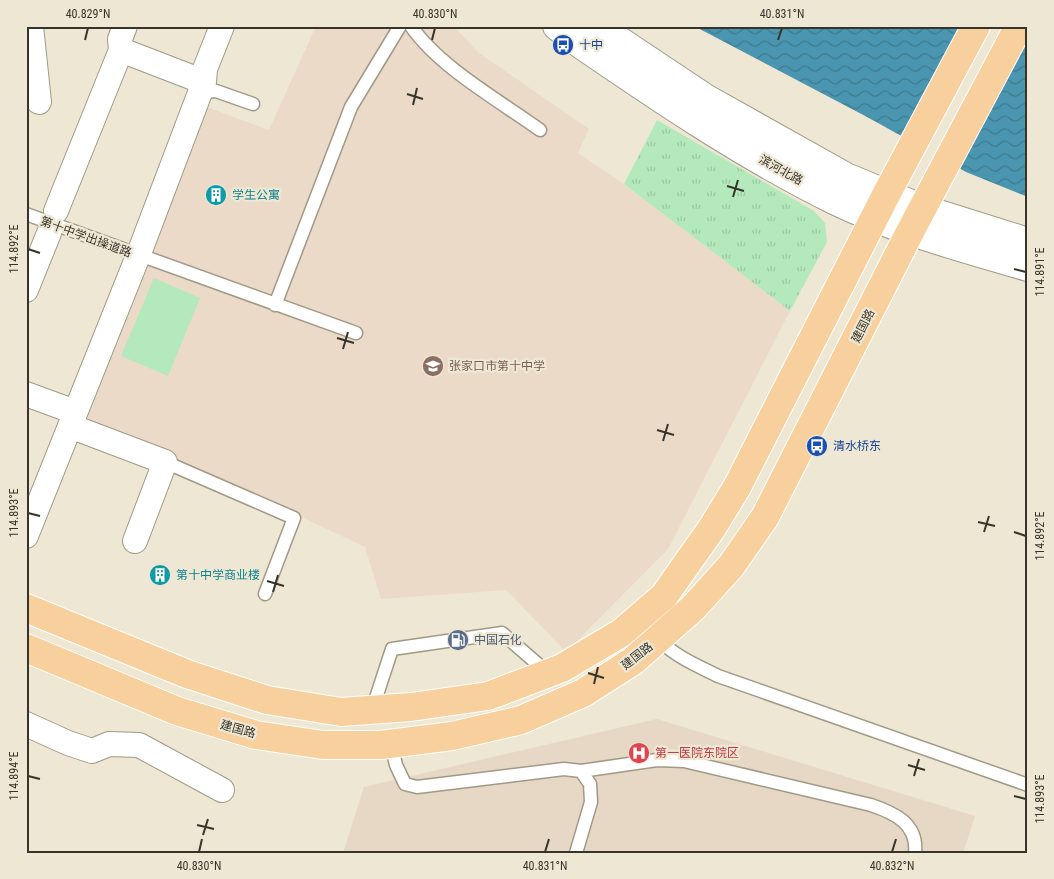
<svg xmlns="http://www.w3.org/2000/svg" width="1054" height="879" font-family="'Roboto Condensed','Noto Sans SC',sans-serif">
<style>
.education{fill:#ebdac8}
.medical{fill:#e6d8c5}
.park{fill:url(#park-tufts)}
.pitch{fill:#b3e9bb}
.water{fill:url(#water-waves)}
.pier{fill:#eee7d3}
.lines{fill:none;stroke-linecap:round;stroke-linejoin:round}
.service-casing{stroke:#a09986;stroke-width:15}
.minor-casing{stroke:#a09986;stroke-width:26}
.secondary-casing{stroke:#a09986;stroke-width:30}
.primary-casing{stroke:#fff;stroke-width:30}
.service{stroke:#fff;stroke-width:12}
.minor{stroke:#fff;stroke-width:24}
.secondary{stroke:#fff;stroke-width:28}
.primary{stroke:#f8d09d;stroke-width:28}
.ticks{fill:none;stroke:#37342c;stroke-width:2}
.labels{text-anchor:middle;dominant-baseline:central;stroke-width:4.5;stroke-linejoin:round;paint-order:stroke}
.transit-label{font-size:12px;fill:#164399;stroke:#eee7d3;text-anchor:start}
.street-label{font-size:12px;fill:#37342c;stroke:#eee7d3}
.culture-label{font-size:12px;fill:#0d838f;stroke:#eee7d3;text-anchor:start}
.education-label{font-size:12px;fill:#785e54;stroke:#eee7d3;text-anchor:start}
.service-label{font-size:12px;fill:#4e5e75;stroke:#eee7d3;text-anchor:start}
.health-label{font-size:12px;fill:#be3a42;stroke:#eee7d3;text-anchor:start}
.neatline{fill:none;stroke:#37342c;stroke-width:2}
.ticks-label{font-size:12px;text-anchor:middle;fill:#37342c}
</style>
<defs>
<pattern id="park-tufts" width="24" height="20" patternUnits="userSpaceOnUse" patternTransform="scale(1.25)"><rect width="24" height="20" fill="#b3e9bb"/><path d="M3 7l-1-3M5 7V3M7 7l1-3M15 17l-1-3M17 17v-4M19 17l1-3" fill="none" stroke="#9bc8a1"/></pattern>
<pattern id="water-waves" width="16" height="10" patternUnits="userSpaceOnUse" patternTransform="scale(1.25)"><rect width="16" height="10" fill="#4a96b0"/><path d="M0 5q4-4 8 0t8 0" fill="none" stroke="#3e7b8f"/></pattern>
</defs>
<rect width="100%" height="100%" fill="#eee7d3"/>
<path class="education" d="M316,26H453L479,53L589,129L578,153L624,184L790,311L668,549L566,652L506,590L381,599L365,547L178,459L82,422L204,106L269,130Z"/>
<path class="medical" d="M657,719L975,816L963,853H343L364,787Z"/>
<path class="park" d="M657,120L814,211L825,223L827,242L790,311L624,184Z"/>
<path class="pitch" d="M154,278L200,298L168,376L121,356Z"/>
<path class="water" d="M694,26H1028V197L966,172L869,118Z"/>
<path class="pier" d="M962,26H1028L955,168L902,139Z"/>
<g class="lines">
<g class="service-casing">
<path id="service" d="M411,26C439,67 500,101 540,130
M200,92L216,91L253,104
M26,214L356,333
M275,305L351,107L400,26
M165,462L294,518L265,594
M658,639C676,657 696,665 718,676L1028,785
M372,710L392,649L502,633L548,673
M391,744L396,765L405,784L417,787L564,769L581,771L590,784L591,802L576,853
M581,771L657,760L684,761L871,805C895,813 918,824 915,853"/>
</g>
<g class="minor-casing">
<path id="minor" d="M31,26L39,102
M121,50L204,82
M56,211L121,50L120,39L125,26
M26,290L49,233
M26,394L75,412
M70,426L165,462L135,541
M26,536L138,256L204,82L205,69L222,26
M26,724L68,743L92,751L109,744L139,745L222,790"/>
</g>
<g class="secondary-casing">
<path id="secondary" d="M557,26L576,41C659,98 743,155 834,200C895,230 963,248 1028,267
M597,26L705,98L846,177L923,209L1028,242"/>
</g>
<g class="primary-casing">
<path id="primary" d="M26,608L187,674L267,700L341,712L411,707L488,696L562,668L621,633L664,596L712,528L737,487L887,193L976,26
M26,648L177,711L256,735L323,745H381L452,736L521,720L583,693L633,661L693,608L731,566L765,517L911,230L1019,26"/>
</g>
<use href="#service" class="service"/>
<use href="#minor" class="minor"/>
<use href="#secondary" class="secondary"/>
<use href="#primary" class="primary"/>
</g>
<path class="ticks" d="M85,40L88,28M432,40L435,28M778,40L782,28M407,94L423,99M413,105L417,88M727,186L744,191M733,197L738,180M28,249L40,253M1014,269L1026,272M337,338L354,343M343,349L348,332M657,430L674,435M663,441L668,424M28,513L40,516M978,522L995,526M984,532L989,516M1014,532L1026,536M267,581L284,586M273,592L278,575M588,673L604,678M594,684L598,667M908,765L925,770M28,776L40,779M914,776L919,759M1014,796L1026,799M197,825L214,829M203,835L208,819M199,852L202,839M545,852L549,839M892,852L896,839"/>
<defs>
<g id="bus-disc" transform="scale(1.125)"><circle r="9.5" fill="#1a4fb4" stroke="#eee7d3"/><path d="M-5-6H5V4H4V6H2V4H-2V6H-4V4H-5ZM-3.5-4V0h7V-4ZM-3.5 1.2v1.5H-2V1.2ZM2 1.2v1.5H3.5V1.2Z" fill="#fff"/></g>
<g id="building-disc" transform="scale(1.125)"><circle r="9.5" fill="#0f9aa8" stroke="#eee7d3"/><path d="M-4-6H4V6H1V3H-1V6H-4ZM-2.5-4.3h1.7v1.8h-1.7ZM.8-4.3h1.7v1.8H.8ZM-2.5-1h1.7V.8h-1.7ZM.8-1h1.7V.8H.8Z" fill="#fff"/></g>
<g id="school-disc" transform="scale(1.125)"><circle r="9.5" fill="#8d6e63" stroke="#eee7d3"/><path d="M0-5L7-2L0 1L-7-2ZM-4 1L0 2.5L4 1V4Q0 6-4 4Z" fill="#fff"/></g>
<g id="fuel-disc" transform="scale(1.125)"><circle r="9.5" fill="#5c6f8a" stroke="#eee7d3"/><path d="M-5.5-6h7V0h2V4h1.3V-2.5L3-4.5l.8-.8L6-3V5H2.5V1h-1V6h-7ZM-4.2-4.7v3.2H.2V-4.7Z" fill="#fff"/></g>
<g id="hospital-disc" transform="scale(1.125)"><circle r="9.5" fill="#e0444e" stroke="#eee7d3"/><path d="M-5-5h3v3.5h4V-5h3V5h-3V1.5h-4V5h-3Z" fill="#fff"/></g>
</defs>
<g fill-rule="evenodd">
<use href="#bus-disc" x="563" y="45"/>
<use href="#building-disc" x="216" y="195"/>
<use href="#school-disc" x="433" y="366"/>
<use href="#bus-disc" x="817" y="446"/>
<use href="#building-disc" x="160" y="575"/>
<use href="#fuel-disc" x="458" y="640"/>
<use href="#hospital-disc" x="639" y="753"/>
</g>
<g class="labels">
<g class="transit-label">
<text x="579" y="45">十中</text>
<text x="833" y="446">清水桥东</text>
</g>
<g class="street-label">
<text transform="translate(781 170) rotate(29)">滨河北路</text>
<text transform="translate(86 237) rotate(20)">第十中学出操道路</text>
<text transform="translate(863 326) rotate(-63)">建国路</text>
<text transform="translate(637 656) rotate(-38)">建国路</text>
<text transform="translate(238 729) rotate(16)">建国路</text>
</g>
<g class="culture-label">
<text x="232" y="195">学生公寓</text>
<text x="176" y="575">第十中学商业楼</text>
</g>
<g class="education-label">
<text x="449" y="366">张家口市第十中学</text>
</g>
<g class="service-label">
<text x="474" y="640">中国石化</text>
</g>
<g class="health-label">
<text x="655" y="753">第一医院东院区</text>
</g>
</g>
<rect width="1054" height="879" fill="none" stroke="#eee7d3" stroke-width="55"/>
<rect x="28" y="28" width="998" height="824" class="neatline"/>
<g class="ticks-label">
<text x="88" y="18">40.829°N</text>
<text x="435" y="18">40.830°N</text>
<text x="782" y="18">40.831°N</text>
<text transform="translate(14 249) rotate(-90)" y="4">114.892°E</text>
<text transform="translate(1040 272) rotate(-90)" y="4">114.891°E</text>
<text transform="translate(14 513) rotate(-90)" y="4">114.893°E</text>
<text transform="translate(1040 536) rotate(-90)" y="4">114.892°E</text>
<text transform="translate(14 776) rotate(-90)" y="4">114.894°E</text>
<text transform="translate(1040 799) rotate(-90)" y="4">114.893°E</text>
<text x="199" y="870">40.830°N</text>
<text x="545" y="870">40.831°N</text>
<text x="892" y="870">40.832°N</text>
</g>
</svg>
